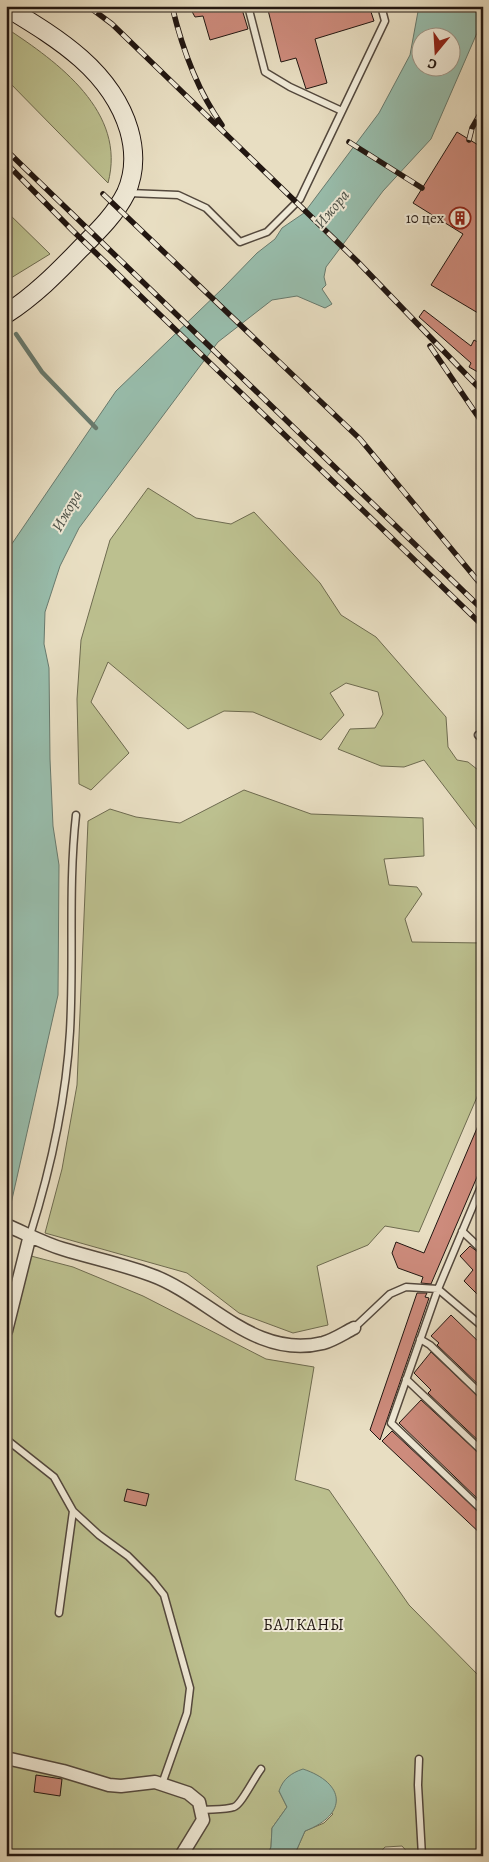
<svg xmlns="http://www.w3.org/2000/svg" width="489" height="1862" font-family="Alegreya,serif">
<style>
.green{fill:#bcc08f;stroke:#6e6b50}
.water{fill:#98bdac;stroke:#687a6e;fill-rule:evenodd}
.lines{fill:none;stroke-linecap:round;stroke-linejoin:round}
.stream{stroke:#687a6e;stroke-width:4.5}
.building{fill:#cd8b7c;stroke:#211611}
.lane-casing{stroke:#53483d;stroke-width:9}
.street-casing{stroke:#53483d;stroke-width:15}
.secondary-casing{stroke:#211611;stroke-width:20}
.lane{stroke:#f0ead7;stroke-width:6}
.street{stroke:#f0ead7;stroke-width:12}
.secondary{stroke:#f0ead7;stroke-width:18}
.rail-casing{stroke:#211611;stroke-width:5.5}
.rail{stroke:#f0ead7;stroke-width:4;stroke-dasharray:11;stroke-linecap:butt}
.labels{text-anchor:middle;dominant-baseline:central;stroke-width:4;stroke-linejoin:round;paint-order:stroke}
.poi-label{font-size:15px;fill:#211611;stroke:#f0ead7;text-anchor:end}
.water-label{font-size:16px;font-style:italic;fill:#4b5047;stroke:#f0ead7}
.neighbourhood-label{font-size:16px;letter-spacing:1px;fill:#211611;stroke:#f0ead7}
</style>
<rect width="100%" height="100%" fill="#e8dec2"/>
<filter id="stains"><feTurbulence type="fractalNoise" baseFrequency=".004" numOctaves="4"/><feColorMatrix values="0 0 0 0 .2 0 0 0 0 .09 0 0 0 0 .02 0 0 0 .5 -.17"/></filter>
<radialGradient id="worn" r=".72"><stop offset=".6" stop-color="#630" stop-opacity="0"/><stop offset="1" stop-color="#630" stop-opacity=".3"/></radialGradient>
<path class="green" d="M6,28C58,62 127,112 108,183L6,79Z
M6,211L50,254L6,281Z
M148,488L196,518L231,524L254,512L320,583L341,615L376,637L446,717L448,747L457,760L468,762L483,774V837L424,760L404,767L381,766L338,749L350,729L375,728L383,714L378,692L346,683L330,693L344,715L321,740L253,712L224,711L188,729L108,662L91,702L129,753L91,790L79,784L77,699L81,640L110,540Z
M244,790L311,814L423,818L424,856L384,859L389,885L417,887L422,894L405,919L412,942L483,943V1083L419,1232L385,1226L368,1245L317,1266L328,1325L293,1333L239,1313L187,1273L45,1233L62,1169L77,1085L88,821L110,809L136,817L180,823Z
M31,1256L73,1267L143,1296L266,1359L314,1367L295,1480L329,1490L409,1605L483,1680V1856H411L402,1846L385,1847L377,1856H294L305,1831L324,1823L333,1814L279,1791L287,1807L272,1828L271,1847L267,1856H227L222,1853L194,1856H6V1340Z
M6,1275L14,1277L6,1304Z"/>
<path class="water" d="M419,6H481L477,33L431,139L383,191L326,267L324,277L326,285L322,289L332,304L325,308L297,296L272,300L218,342L79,528L60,566L45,612L44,644L49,668L50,759L53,826L59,865L58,995L6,1226L7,551L116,391L223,288L257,253L275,239L282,228L304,213L379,113L410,55ZM422,38H452V68H422Z
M303,1769C345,1783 349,1814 305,1831L294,1856H267L271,1847L272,1828L287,1807L279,1791C283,1779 291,1773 303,1769Z
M211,1850L227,1856H194L195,1854Z"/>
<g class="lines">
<path class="stream" d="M16,334L42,372L96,428"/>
</g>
<path class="building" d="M189,6H241L248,29L210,40L203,16L195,17Z
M267,6H369L374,21L315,39L327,83L306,89L296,58L281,62Z
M457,132L483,148V316L431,285L463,234L413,203Z
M424,310L471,346L474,340L483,345V375L469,367L471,363L419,317Z
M483,1114V1163L431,1284L421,1283L423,1277L398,1268L392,1253L396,1242L424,1253Z
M470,1246L483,1256V1300L464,1281L473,1270L460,1256Z
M417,1293H427L425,1297L429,1298L380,1440L370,1430Z
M451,1315L483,1346V1389L437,1345L439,1343L431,1336Z
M431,1352L483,1401V1445L428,1393L431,1390L414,1373Z
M421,1400L483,1457V1504L399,1423Z
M392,1431L483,1516V1536L382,1441Z
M127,1489L149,1494L146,1506L124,1501Z
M36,1775L62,1779L60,1796L34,1792Z"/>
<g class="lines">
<g class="lane-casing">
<path id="lane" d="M248,6L265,72L290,87L342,111
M129,193L178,195L206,208L240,242L267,232L300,199L385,21L381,6
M478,735L483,740
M483,1182L438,1289L391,1423L483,1511
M462,1231L483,1251
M30,1235C51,1168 66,1102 70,1031C74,959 68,887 76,815
M354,1328L390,1294L406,1287L438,1289L483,1327
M420,1339L430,1345L483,1396
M406,1379L483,1452
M6,1439L54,1477L73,1511L99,1535L128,1556L152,1580L164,1595L190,1688L187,1713L162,1784
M59,1613L73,1511
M419,1759L418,1785L422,1856
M202,1810C212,1809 225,1810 234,1807C241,1805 254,1778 261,1769"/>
</g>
<g class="street-casing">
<path id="street" d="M6,1225C25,1233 43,1243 63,1249C92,1258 122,1264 151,1275C209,1296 254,1360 323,1343C334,1340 344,1333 354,1328
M6,1331L30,1235
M6,1758L63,1771L109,1785L121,1786L155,1782L188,1793L199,1802L203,1820L181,1856"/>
</g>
<g class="secondary-casing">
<path id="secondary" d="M6,7C57,38 111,70 129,130C135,151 135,173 126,193C115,215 97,232 80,249C57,273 34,296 6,314"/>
</g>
<use href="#lane" class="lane"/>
<use href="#street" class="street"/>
<use href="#secondary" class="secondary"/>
<g class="rail-casing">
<path id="rail" d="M88,6L112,24L357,261L483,392
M172,6C182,48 197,90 222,125
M469,140L472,128L483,109
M349,142L422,188
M6,150L483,610
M6,163L72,230L483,626
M103,194L360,439L483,587
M430,346L483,424"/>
</g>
<use href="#rail" class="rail"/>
</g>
<defs>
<g id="building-ring" transform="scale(1.125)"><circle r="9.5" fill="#f0ead7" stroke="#8f2418" stroke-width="1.5"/><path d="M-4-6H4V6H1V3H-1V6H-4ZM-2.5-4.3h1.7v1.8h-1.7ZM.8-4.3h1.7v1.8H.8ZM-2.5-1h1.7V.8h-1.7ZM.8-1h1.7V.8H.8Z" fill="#8f2418"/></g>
</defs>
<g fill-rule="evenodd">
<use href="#building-ring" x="460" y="218"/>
</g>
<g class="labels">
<g class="poi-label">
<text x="444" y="218">10 цех</text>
</g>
<g class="water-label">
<text transform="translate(332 209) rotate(-50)">Ижора</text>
<text transform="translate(67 511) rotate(-60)">Ижора</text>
</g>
<g class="neighbourhood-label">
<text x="304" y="1625">БАЛКАНЫ</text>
</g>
</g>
<rect width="489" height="1862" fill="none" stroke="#e8dec2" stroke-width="25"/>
<rect x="8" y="8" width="474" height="1847" fill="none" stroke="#211611" stroke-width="2.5"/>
<rect x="12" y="12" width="464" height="1837" fill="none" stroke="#211611"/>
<g transform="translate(436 52) rotate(198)"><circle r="24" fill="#f0ead7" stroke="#9d9588"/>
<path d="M0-4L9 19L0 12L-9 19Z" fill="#8f2418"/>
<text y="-8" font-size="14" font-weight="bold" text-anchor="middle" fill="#211611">С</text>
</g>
<rect width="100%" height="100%" filter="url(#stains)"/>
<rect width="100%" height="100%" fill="url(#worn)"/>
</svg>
